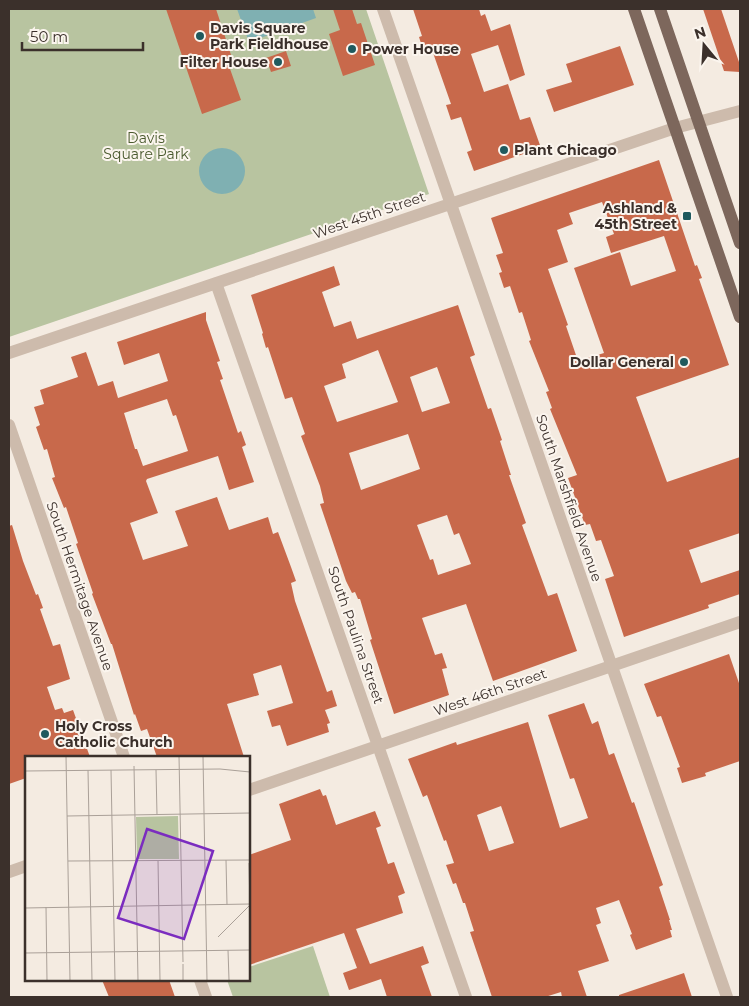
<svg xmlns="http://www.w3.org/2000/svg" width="749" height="1006" font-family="Montserrat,sans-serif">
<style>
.green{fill:#b8c4a0}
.water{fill:#7fb0b2}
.building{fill:#c8694b;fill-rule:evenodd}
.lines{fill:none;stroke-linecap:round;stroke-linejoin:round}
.minor{stroke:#cdbbac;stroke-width:12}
.major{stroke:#7d675c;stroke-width:12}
.poi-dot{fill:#1f5a5e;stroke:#fbf5ee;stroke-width:2}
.labels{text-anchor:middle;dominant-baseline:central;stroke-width:4;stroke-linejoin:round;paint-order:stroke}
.poi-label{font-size:14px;font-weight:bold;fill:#3b302b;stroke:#fbf5ee;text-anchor:start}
.park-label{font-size:14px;fill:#4a5a2e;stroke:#fbf5ee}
.street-label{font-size:14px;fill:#3b302b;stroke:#fbf5ee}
.inset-road{fill:none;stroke:#aaa098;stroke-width:1}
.view{fill:#7b2cbf;fill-opacity:0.15;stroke:#7b2cbf;stroke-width:2.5}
.inset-edge{fill:none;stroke:#3b302b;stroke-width:2.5}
</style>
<rect width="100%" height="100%" fill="#f4ebe1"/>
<path class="green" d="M9,9H366L429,194L9,337Z
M313,946L330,997H233L227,980H249V967Z"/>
<path class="water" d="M237,9H313L316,18L249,42Z
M199 171a23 23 0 1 1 46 0a23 23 0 1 1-46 0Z"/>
<path class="building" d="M166,9H216L234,64L229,66L241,100L202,114Z
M333,9H352L357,24L361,23L375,65L343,76L329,34L340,30Z
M413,9H479L481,16L485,14L491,31L510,24L525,75L510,81L498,45L471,54L484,92L508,84L520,120L530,117L541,148L474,171L467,152L472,150L461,117L451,120L446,105L451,104L432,50L424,53L419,37L422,36Z
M703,9H721L740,65V72L724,71Z
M620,46L634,85L554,112L546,90L572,82L566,64Z
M286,51L291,66L271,72L266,58Z
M659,160L695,266L697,265L702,278L699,279L729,365L636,397L667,482L740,457V533L689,550L701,583L740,570V594L708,605L709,608L624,637L605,579L614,576L601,540L596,541L590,524L585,525L568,478L577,475L550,409L552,408L546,392L549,391L529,341L531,340L522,312L519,313L510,286L504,288L499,273L502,272L496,255L503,253L491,218ZM602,202L614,234L606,237L611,253L664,236L676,271L631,286L620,252L574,268L604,353L578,361L566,326L568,325L548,269L568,262L557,230L573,224L569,213Z
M334,266L340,285L322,292L334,327L351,321L357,339L458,305L475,355L470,357L488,409L491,408L502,440L500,441L511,475H509L526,523L522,525L548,596L557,593L577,651L493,681L466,604L422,618L435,655L442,653L447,668L442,669L449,695L394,714L370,640L372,639L360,599H358L355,592L352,593L346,581L320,504L324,503L320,486L301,436L305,434L292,397L285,399L268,347L266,348L262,334L263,333L251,295ZM378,350L398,402L337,422L324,386L346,378L342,364ZM437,367L450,403L422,412L410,377ZM408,434L420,469L361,490L349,453ZM447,515L454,535L459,533L471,564L438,575L433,559L430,560L417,525Z
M206,312V320L220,361L217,362L223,379L220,380L238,433L241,431L246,445L242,447L254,482L229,490L218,456L147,479L146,481L158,513L130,523L143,560L188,546L175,511L217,497L229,530L268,517L273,534L278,532L291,567L296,581L291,583L295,601L327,692L332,690L337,706L325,710L330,723L327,724L329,732L287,746L280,725L272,727L267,711L293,703L281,665L253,674L259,695L227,704L244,757H157L147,729L141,731L135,714L134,715L112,644H111L92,594L93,593L76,544L78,543L66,507L64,508L52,478L55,477L47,449L44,450L36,427L40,425L34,407L44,404L40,390L78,377L71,357L86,352L98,386L113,381L118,398L168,381L159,353L124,365L117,342ZM167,399L173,416L176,415L188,451L143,466L137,449H135L124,413Z
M12,525L23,561L36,595L38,594L43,608L40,609L53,646L60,644L70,679L47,687L55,710L62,708L64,713L73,710L90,757H26V778L9,784V526Z
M729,654L740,686V761L705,773L706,776L682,783L677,768L680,767L661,716L657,717L644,684Z
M584,703L592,724L598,721L609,755L614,753L632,803L634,802L663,885L659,887L670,920H669L672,930H670L672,937L636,950L630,935L632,934L619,900L596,908L601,923L596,925L609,961L578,971L587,997H562L561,992L545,997H492L470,932L474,931L465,903H463L456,883L453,884L446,865L454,863L446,840L444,841L427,795L423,797L408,759L456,742L457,745L528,722L560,828L588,818L574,778L570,779L548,715ZM501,806L514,843L489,851L477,815Z
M320,789L323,796L326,795L336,825L375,811L381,826L376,828L388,864L394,862L405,893L398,896L403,913L356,929L370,964L423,946L429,963L421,966L432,997H387L381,979L349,990L343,973L357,968L344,933L249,965V855L291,840L279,804Z
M684,973L692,997H619V995Z
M102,980H169L175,997H109Z"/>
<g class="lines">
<path class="minor" d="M383,9L727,997
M216,283L466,997
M9,353L675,128L740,111
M9,425L124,757
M249,790L740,622
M9,872L26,866
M200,980L206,997"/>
<path class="major" d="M634,9L740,317
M660,9L740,243"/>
</g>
<g class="poi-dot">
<circle cx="200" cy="36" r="5"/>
<circle cx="352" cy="49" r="5"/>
<circle cx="278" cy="62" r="5"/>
<circle cx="504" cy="150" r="5"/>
<rect x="682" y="211" width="10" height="10" rx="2.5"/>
<circle cx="684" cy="362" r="5"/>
<circle cx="45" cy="734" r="5"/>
</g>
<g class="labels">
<g class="poi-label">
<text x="210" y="28">Davis Square<tspan x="210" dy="16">Park Fieldhouse</tspan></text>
<text x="362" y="49">Power House</text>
<text x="268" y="62" text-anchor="end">Filter House</text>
<text x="514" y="150">Plant Chicago</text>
<text x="677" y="208" text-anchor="end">Ashland &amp;<tspan x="677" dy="16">45th Street</tspan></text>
<text x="674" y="362" text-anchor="end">Dollar General</text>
<text x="55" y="726">Holy Cross<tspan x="55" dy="16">Catholic Church</tspan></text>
</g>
<g class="park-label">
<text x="146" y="138">Davis<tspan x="146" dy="16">Square Park</tspan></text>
</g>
<g class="street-label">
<text transform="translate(369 215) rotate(-19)">West 45th Street</text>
<text transform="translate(569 498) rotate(71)">South Marshfield Avenue</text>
<text transform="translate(80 586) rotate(71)">South Hermitage Avenue</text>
<text transform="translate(356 635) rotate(71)">South Paulina Street</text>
<text transform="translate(490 692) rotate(-19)">West 46th Street</text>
</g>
</g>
<g transform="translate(25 756)">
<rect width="225" height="225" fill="#f4ebe1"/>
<path d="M153,60L154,103H112L111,61Z" fill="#b8c4a0"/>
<path class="inset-road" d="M41,0L45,225M154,0L158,206M178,0L182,225M109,10L113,225M63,14L67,225M86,14L90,225M131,14L132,59M0,15L195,13L225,16M42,60L225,57M133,104L135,225M201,104L202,149M43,105L225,104M224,107L225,152M21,151L22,225M0,152L225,148M193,181L225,149M203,194L204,224M0,197L225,194M158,208V225"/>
<path class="view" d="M122,73L188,95L159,183L93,162Z"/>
<rect width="225" height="225" class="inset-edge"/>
</g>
<rect width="749" height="1006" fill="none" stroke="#3b302b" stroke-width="20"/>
<g transform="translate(704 45) rotate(342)" stroke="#fbf5ee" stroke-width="4" paint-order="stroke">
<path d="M0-4L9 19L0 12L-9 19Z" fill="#3b302b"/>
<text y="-8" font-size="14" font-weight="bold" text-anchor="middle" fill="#3b302b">N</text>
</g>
<path d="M22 42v8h121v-8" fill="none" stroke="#3b302b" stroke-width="2.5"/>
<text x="30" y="42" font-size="15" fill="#3b302b" stroke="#fbf5ee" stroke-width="4" paint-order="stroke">50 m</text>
</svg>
